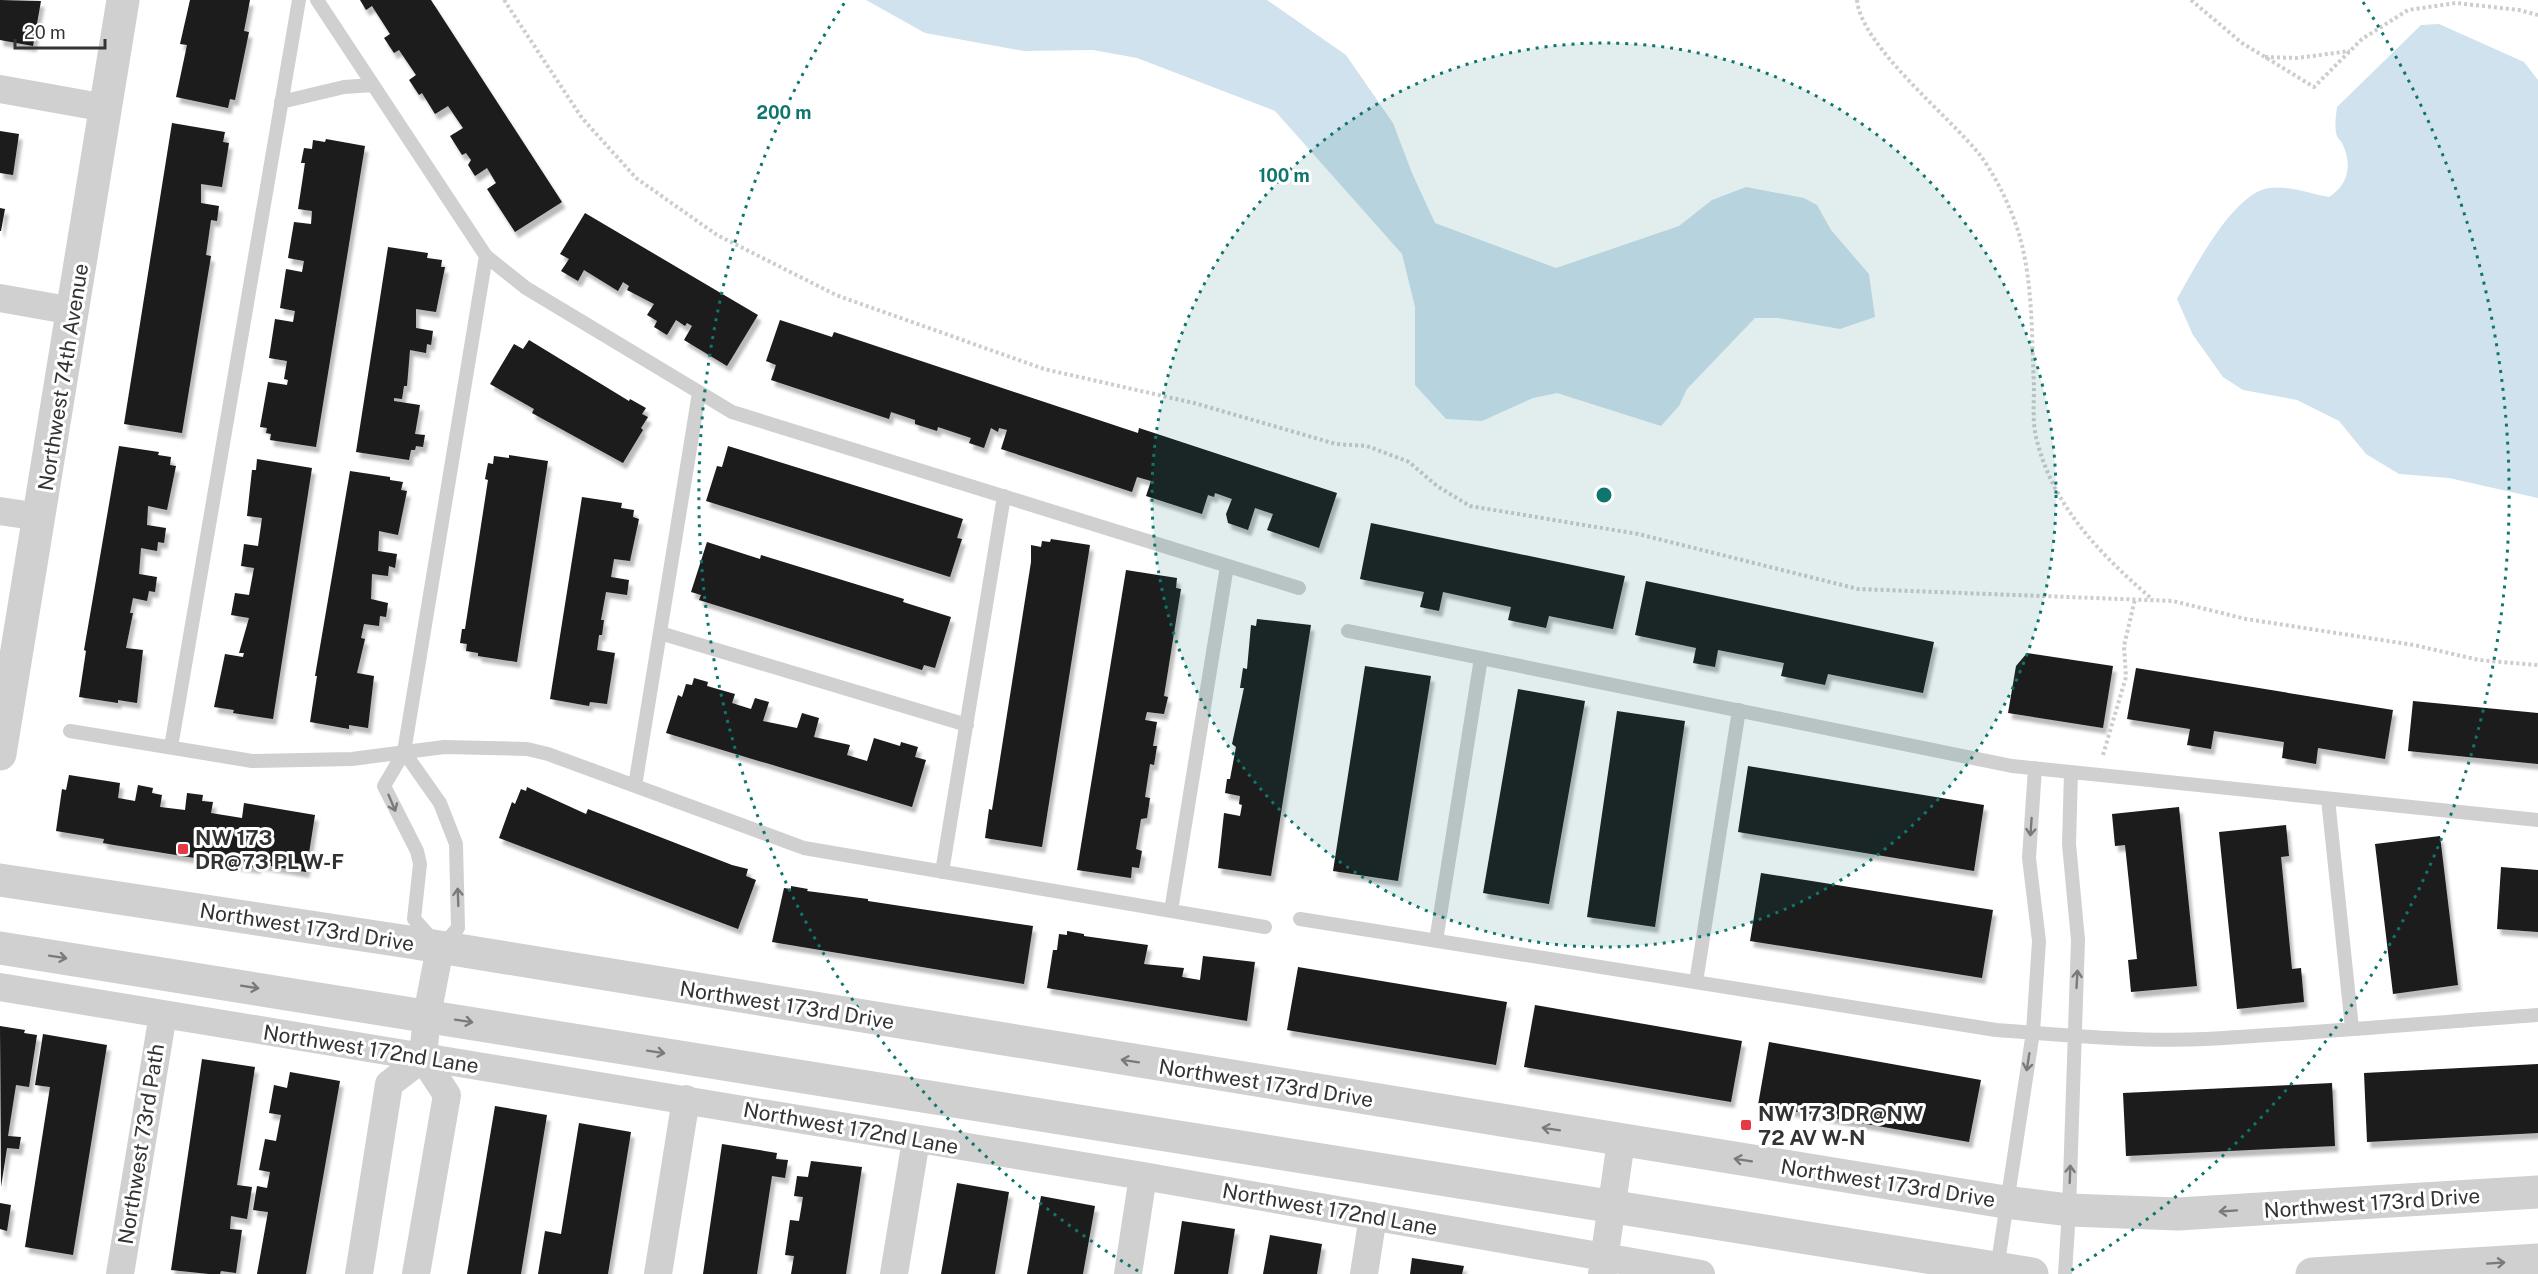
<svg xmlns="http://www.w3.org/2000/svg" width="2538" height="1274" font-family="'Public Sans',sans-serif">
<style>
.water{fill:#cfe2ee}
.building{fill:#1a1a1a;filter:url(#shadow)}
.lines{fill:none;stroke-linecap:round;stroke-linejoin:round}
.path{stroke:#cdcdcd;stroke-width:4;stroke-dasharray:3 3;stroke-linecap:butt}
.service{stroke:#d0d0d0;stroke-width:14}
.minor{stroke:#d0d0d0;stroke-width:28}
.tertiary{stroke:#d0d0d0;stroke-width:33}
.oneway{stroke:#7a7a7a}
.ring{fill:none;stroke:#0f766e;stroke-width:3;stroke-dasharray:3 6}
.poi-dot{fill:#e63946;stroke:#fff;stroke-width:2}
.labels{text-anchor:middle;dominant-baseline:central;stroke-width:6;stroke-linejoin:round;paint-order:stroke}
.street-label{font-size:21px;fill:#333;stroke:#fff}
.poi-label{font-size:21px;font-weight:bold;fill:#333;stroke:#fff;text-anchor:start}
.centre{fill:#0f766e;stroke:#fff;stroke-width:3}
.ring-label{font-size:18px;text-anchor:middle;font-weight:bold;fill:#0f766e;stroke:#fff;stroke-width:6;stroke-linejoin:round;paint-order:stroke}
</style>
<defs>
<filter id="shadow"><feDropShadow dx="3.5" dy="6" stdDeviation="1.5" flood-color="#0004"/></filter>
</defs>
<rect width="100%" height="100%" fill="#fff"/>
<path class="water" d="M866,0H1267L1346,55L1393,123L1412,173L1435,223L1556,268L1679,226L1712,200L1746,187L1804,198L1817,205L1831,230L1869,274L1875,317L1840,329L1778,318H1755L1687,389L1679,406L1661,426L1557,393L1533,398L1482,421L1446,419L1415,385V307L1402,254L1275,111L1137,58L1093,50L1024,51L925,33Z
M2439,24L2524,62L2538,80V498L2449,478L2399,474L2366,454L2339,421L2297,400L2243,390L2223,377L2193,335L2177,299C2194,269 2233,193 2269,188C2287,185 2311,194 2329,197C2348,185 2353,165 2342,143C2341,141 2338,139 2337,136C2334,128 2336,115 2337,107L2421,25Z"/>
<path class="building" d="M0,0L41,1L33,46L0,40Z
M190,0H250L244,31L249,32L235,100L230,99L228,108L176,97L187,45L180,44Z
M360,0H431L562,202L515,232L487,189L496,183L487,168L475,176L468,165L471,160L466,153L462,155L450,136L463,128L448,106L435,114L422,93L419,95L409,80L416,75L399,50L394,53L384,38L390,34L372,6L366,10Z
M172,123L225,132L223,142L229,143L222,187L201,184V203L219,206L217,221L211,220L206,255L211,256L182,433L124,424Z
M0,131L19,134L13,175L0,173Z
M326,139L365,146L316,447L270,440L271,434L266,433L267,428L260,427L268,382L287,385L288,380L284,379L287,361L269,358L275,319L293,322L295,311L280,308L286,269L302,272L304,261L288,258L294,222L311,224L312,211L298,209L305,163H301L304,148L312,149L313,140L325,142Z
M0,208L5,209L1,231H0Z
M585,213L758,315L727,366L684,340L692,326L687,323L685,326L676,320L667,335L654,327L657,321L647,315L654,304L627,290L629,286L623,282L618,291L584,270L578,281L561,271L569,259L560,254Z
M388,247L428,253L427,258L442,260L441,267H445L436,312L416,309V328L433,331L431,345L427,344L426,353L410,350L407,386H404L402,399L394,398V401L420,405L415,434L425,435L423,447L416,446L415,450H411L409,460L356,452Z
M780,320L832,337L834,332L1138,433L1139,428L1337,493L1319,548L1267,530L1273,514L1255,508L1248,530L1228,523L1226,514L1232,499L1215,493L1214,497L1208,495L1202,514L1146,496L1151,481L1137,477L1132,492L1001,449L1007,430L999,428L998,432L991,428L984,448L969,443L971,438L938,427L937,431L915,424V420L891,412L889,419L771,380L776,365L766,361Z
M529,340L629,401L630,399L646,408L642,414L648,417L641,428L643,430L623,463L532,413L534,409L490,384L514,344L523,349Z
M119,446L159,452L158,455L171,457L170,465L176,466L167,510L148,506L147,525L166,528L164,543L158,542L157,551L141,548L139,574L157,577L155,592L149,591L147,601L133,598L130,613H133L126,648L143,650L137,703L118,700V703L79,697L86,651L84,650Z
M728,446L963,519L957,538L962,539L950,577L706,501L717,466L722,467Z
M509,455L548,461L517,662L478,656V653L466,651L467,644L460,643L462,629H465L488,480L485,479L488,463L493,464L494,456L509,458Z
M257,459L312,468L273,719L233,713L234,710L214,707L225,654L243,657L244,653H239L249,618L231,615L235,593L249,595L254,568L241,566L244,544L258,546L262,518L247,516L252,470H256Z
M350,471L390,477V480L403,482L401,490L407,491L398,535L379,531L378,551L397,554L395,568L389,566L388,576L372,574L371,599L388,603L386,617L380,616L379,626L364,624L361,638L365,639L357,673L374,676L368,728L349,725V729L310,722L317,676H315Z
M582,497L622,503L621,508L634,510L633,517L639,519L630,561L614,559L611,577L629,580L627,595L606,592L601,620H604L602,635H599L597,650L615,653L607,704L590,702L589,706L550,699Z
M1371,523L1625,576L1613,629L1549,616L1546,628L1508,620L1511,607L1443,592L1439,611L1420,607L1424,592L1360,579Z
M1051,539L1090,545L1042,847L985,838L989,809L992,810L1031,562V545L1041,547L1042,541L1050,542Z
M707,542L760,559L761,555L904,599L903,602L951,617L935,668L924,665L922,670L699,600L701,595L691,592Z
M1126,570L1177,578L1176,588L1181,589L1164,696L1168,697L1164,714L1147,712L1145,720L1157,722L1153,746H1157L1154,765L1150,764L1145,797L1150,798L1147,818L1141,819L1136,849L1142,851L1139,868L1132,867L1131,878L1077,870Z
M1646,581L1934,642L1923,693L1828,674L1825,685L1781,676L1784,663L1718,650L1715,667L1693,663L1696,648L1635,635Z
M1257,619L1311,625L1271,876L1218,868L1224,813L1240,816L1242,805L1239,804L1240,796L1225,793L1227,779H1230L1236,747L1232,744L1244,688H1240L1243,668L1247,669L1251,625L1256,626Z
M2027,653L2113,666L2103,728L2008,713L2016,666Z
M1365,666L1431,676L1398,881L1333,871Z
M2136,668L2393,710L2385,759L2318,748L2316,764L2282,758L2284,742L2214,731L2211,749L2187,745L2190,729L2127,719Z
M694,678L708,682L707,686L735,694L732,703L751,709L755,698L769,702L763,721L797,728L802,713L819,718L814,737L850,745L847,755L867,761L874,738L900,746L901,742L918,747L915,757L926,760L912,807L666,733L678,695L682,697L686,684L692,685Z
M1518,689L1585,701L1549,904L1483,893Z
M2413,701L2538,713V764L2408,751Z
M1617,711L1685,721L1655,927L1587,917Z
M1748,766L1984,805L1974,871L1738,832Z
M69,775L120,783L118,798L135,801L138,785L153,788L152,793L162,795L160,807L185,810L187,793L203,795L202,801L213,802L211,813L242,818L244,803L315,815L306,872L258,864L257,868L114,845L103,843L104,839L56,831L62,789L66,790Z
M527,787L586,814L588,809L732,865L748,869L746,876L756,880L738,929L499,838L512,802L515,804L521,789L526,791Z
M2179,807L2197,986L2131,992L2128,960L2137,959L2125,845L2115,846L2112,814Z
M2286,825L2289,856L2281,857L2292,969L2301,968L2304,1002L2237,1009L2219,832Z
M2440,836L2458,985L2393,994L2375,844Z
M2501,867L2538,870V932L2497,929Z
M1761,873L1993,910L1982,978L1750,941Z
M791,886L808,889L807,891L868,899V901L1033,926L1024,984L772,942L784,888L791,889Z
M1067,931L1084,934V936L1148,945L1144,964L1184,968L1182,977L1200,980L1203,956L1255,962L1247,1021L1047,988L1053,950H1057L1059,934L1067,935Z
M1298,967L1507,1002L1496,1065L1287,1030Z
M1535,1005L1742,1041L1731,1102L1524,1067Z
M0,1026L25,1030L24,1033L37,1035L29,1087L16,1085L8,1136L21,1137L19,1149L7,1148L1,1187Z
M43,1034L107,1045L73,1255L25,1247L50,1087L35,1085Z
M1769,1042L1981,1080L1969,1142L1758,1105Z
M202,1059L255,1067L237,1185L252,1187L247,1219L231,1216L230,1229L242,1230L236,1273L221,1271L220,1274H209L171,1270Z
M2538,1064V1133L2367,1142L2364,1073Z
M290,1072L340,1081L306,1274H257L268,1212L253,1210L257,1186L267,1188L270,1172L259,1170L265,1139L276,1141L281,1115L269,1113L274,1085L287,1088Z
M2332,1083L2335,1146L2126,1156L2123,1093Z
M495,1106L547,1115L521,1274H467Z
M579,1123L631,1132L608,1274H538L545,1231L561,1234Z
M722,1144L777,1153L776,1159L788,1160L785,1178L772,1176L757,1274H703Z
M811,1161L862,1167L846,1274H791L794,1256L785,1255L790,1220L799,1221L803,1197L794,1196L797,1176L808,1177Z
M957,1183L1009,1192L995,1274H941Z
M1041,1196L1095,1206L1083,1274H1027Z
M0,1203L11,1205L7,1231L0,1229Z
M1182,1221L1235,1229L1228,1274H1174Z
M1270,1235L1322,1244L1317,1274H1263Z
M1412,1258L1464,1266L1462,1274H1410Z"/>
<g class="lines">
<path class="path" d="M504,0L582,118L636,178L717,235L836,295L1044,369L1194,403L1336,444L1367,446L1409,462L1437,486L1470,506L1638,534L1858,589L2173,601L2246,619L2414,645L2479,660L2538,665
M1857,0C1861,46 1950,117 1980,155C1991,170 2002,190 2009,207C2034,262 2031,326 2034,386C2034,403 2032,424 2037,441C2054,508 2102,556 2153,600
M2191,0L2242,43L2314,87L2362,39L2408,10L2456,3L2519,10L2538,15
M2265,57L2297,58L2350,51
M2103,755L2126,677L2124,646L2135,599"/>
<path class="service" d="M317,0L486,256L526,288L732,412L1299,588
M281,102L344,87L373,85
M1348,631L2012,766L2538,820
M660,633L967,725
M70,731L252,761L352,759L444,747L527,749L548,754L804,848L1265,927
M171,747L299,0
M404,752L440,803L456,844L458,928L440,948L414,919L420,864L417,851L384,786L404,752L486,256
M635,786L699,393
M2328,799L2352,1028
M942,872L1004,496
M1171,911L1227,566
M1300,919L1996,1030C2066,1035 2136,1042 2206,1039C2317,1033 2427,1023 2538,1015
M1436,941L1481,658
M1696,982L1739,710
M1997,1269L2033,1032L2039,941L2029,858L2035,768
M2065,1274L2069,1210L2078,940L2069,844L2071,772"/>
<path class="minor" d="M0,89L106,108
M0,298L73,311
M0,511L40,517
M0,987L1143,1176L1701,1274
M120,1274L163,1014
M359,1274L389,1084L423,1058
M416,1274L447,1095L423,1058L427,1015L440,948
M658,1274L686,1099
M894,1274L916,1140
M1128,1274L1143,1176
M1364,1274L1373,1216
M1602,1274L1621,1141"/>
<path class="tertiary" d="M0,754L123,0
M0,880L409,942L2005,1202L2069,1210L2178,1214L2538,1192
M0,948L2032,1274
M2312,1274L2538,1260"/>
</g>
<defs><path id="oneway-shaft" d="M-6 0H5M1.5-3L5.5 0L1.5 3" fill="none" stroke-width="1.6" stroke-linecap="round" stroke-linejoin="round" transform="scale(1.5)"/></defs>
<g class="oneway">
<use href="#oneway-shaft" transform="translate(392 803) rotate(67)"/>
<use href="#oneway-shaft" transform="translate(2031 827) rotate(94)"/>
<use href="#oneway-shaft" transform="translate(458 897) rotate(-92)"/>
<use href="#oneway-shaft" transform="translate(58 957) rotate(9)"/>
<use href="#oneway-shaft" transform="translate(2077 979) rotate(-87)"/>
<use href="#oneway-shaft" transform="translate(250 987) rotate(9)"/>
<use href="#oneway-shaft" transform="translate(464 1021) rotate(9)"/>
<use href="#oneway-shaft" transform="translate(656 1052) rotate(9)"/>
<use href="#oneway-shaft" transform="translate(1130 1061) rotate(-171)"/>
<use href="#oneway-shaft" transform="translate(2028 1062) rotate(99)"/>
<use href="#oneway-shaft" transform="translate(1551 1129) rotate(-171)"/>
<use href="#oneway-shaft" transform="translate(1743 1160) rotate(-171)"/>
<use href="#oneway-shaft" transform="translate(2070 1174) rotate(-88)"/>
<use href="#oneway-shaft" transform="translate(2228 1211) rotate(176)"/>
<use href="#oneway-shaft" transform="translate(2496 1263) rotate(-4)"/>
</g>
<circle cx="1604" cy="495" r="452" fill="#0f766e" fill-opacity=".12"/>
<g class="ring">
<circle cx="1604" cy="495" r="452"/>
<path d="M1138 1271A905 905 0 0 1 845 2M2363 2A905 905 0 0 1 2070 1271"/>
</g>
<g class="poi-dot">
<rect x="177" y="843" width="12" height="12" rx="3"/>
<rect x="1740" y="1119" width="12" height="12" rx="3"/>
</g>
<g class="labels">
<g class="street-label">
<text transform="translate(63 377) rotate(-81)">Northwest 74th Avenue</text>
<text transform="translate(307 927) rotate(9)">Northwest 173rd Drive</text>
<text transform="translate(787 1005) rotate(9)">Northwest 173rd Drive</text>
<text transform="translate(371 1049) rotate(9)">Northwest 172nd Lane</text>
<text transform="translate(1266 1083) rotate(9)">Northwest 173rd Drive</text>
<text transform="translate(851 1128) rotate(10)">Northwest 172nd Lane</text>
<text transform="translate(141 1144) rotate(-81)">Northwest 73rd Path</text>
<text transform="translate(1888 1183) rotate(9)">Northwest 173rd Drive</text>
<text transform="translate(2372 1203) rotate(-4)">Northwest 173rd Drive</text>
<text transform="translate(1330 1209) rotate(10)">Northwest 172nd Lane</text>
</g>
<g class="poi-label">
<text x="195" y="837">NW 173<tspan x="195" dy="24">DR@73 PL W-F</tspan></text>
<text x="1758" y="1113">NW 173 DR@NW<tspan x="1758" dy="24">72 AV W-N</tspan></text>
</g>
</g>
<circle cx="1604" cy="495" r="9" class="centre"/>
<g class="ring-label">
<text x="784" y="119">200 m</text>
<text x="1284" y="182">100 m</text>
</g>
<path d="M15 39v9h90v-9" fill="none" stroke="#333333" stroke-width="3"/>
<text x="24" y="39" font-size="18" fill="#333333" stroke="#ffffff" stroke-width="4.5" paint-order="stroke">20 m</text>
</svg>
